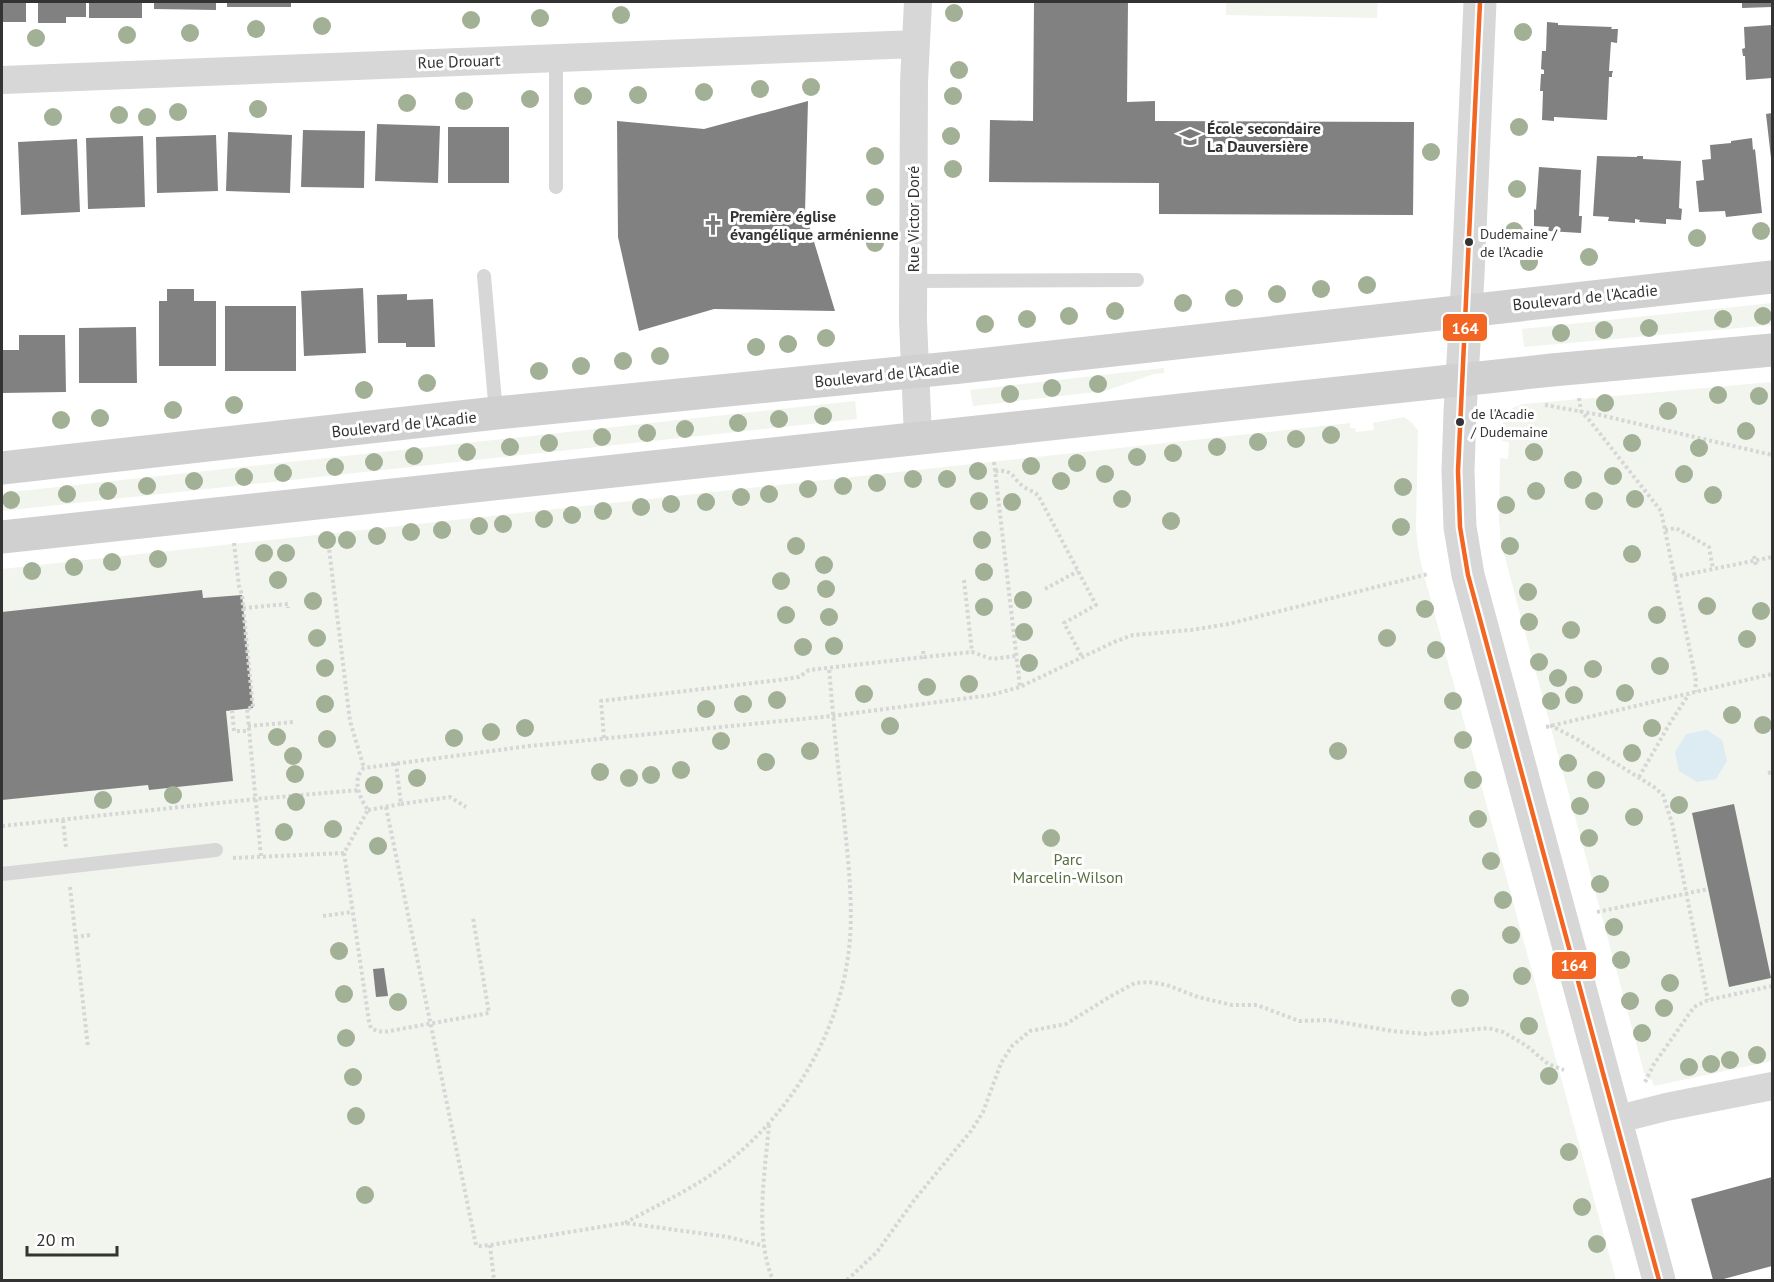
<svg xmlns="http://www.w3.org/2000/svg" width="1774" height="1282" font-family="'PT Sans',sans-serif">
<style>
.green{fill:#f1f5ed}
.water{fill:#ddebf3}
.building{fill:#818181}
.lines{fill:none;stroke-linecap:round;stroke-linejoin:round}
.path{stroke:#d6d6d6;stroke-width:4;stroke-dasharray:3 3;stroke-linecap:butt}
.service{stroke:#d7d7d7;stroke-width:14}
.minor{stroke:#d7d7d7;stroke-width:28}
.tertiary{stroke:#d7d7d7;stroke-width:33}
.secondary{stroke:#d0d0d0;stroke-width:33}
.bus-1-casing{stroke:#fff;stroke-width:9}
.bus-1{stroke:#f26522;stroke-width:4.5}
.tree{fill:#a2b095}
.bus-dot{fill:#333;stroke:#fff;stroke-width:2}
.labels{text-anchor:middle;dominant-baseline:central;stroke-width:6;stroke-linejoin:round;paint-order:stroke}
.bus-label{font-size:14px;fill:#333;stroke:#fff;text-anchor:start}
.street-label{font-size:16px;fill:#333;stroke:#fff}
.poi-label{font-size:16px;font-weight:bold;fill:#333;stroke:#fff;text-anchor:start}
.park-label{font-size:16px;fill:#56703f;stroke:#fff}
.line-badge{stroke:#fff;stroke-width:2}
.badge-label{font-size:16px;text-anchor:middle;font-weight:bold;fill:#fff}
</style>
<rect width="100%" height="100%" fill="#fff"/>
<path class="green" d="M1226,2H1378L1377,18L1226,15Z
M1772,303V325L1524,347L1522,329Z
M1164,368V373L1154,374L1105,391L973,406L970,390Z
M1772,382V1061L1654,1086L1652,1080L1647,1079L1645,1076L1501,543L1499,520L1500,458L1508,459L1509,442L1502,441C1503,420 1500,410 1524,404Z
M855,401L857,419L2,511V493Z
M1404,417L1411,422L1418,430L1416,529L1419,554L1424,575L1616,1280H2V569L1350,423V428H1355L1356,432L1374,430L1373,423Z"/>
<path class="water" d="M1707,730L1722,740L1727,761L1716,779L1697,782L1679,771L1675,752L1686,734Z"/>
<path class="building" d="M2,2H26V22H2Z
M38,2H86V17H66V23H38Z
M89,2H142V18H89Z
M154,2H216V10L154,9Z
M227,2H291V7H227Z
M1034,2H1128L1127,102L1155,101V121L1414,122L1413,215L1159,214V183L989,182L990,120L1033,121Z
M1742,2H1772V7L1742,8Z
M1547,22L1558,23V25L1612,27L1611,29H1618L1617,43L1611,42L1609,71H1613L1612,74V77H1609L1607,120L1554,117V121L1542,120L1543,91H1540L1541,74H1544V70L1541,69L1542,51H1546Z
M1772,25V78L1746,80L1745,56H1743L1742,49L1745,48L1744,27Z
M808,101L805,212L835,311L714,309L639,331L618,237L617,121L704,129Z
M1772,113V158H1771L1766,114Z
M377,124L440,126L438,183L375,181Z
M448,127H509V183H448Z
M303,130L365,131L364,188L301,187Z
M228,132L292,135L290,193L226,191Z
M216,135L218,191L157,193L156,137Z
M143,136L145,207L88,209L86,138Z
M1752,138L1753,150L1755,149L1762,213L1726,217L1725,211L1699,212L1696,181L1704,180L1702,160L1711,159L1710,145L1731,143V141Z
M77,139L80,212L21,215L18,142Z
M1597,156L1637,157V156H1643V159L1681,161L1679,208L1682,209L1681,220L1666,219V224L1639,222L1640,220L1635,219V223L1608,221L1609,217L1593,216Z
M1539,167L1581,170L1579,216H1582L1581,233L1548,231L1549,227L1534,226V209L1536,210Z
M363,288L366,353L304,356L301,291Z
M167,289H194V301H216V366H159V301H167Z
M407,294V300L433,299L435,347H406V343H378L377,295Z
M225,306H296V371H225Z
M136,327L137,383H79V328Z
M19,335H65L66,392L2,393V350H19Z
M202,590L203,598L242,595L253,708L226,711L233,781L149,790L148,785L2,800V612Z
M1734,804L1771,978L1729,987L1692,813Z
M384,968L388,996L376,997L373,969Z
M1772,1177V1266L1720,1280H1713L1691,1199Z"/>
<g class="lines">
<path class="path" d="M1579,398L1581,411L1590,421L1661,511L1696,680L1695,692
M1545,405L1600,415L1772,455
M994,462L1020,687
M995,471C1015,469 1011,478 1024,487C1029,490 1034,492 1038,495L1096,605L1064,623L1082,657
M1665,530L1676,528L1709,547L1713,569
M327,532L350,721L364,768
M234,543L239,586L242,595L253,708H247L261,857
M1754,556L1756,565
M1674,577L1772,557
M964,580L972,652
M1045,589L1078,571
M243,608L288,604V608
M923,651L924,657L972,652L992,659L1016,656
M232,710L234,731H249
M1550,725L1575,738L1654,787L1663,795L1672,823L1708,1000
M248,726L294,722
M1546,727L1772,674
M604,738L601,701L779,680L799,677L809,670L924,657
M1768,773L1772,772
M1639,777L1670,723L1689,694
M401,804L450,797L466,807
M386,807L476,1245L480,1246L490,1245L625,1223L728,1237L764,1246
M368,810L401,804L396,763
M63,820L66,847
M2,826L256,799L359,790
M344,853L369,1021L371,1028L377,1031L384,1032L489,1013L473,918
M233,858L344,853L368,810C360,799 351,779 364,768L529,746L832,716L991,695L1020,687L1114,642L1133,635L1191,630L1228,624L1428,574
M70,887L88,1047
M1597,912L1708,889
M323,916L352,912
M75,937L90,935
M1645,1082L1654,1064L1694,1007L1708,1000L1772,986
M769,1125C765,1172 754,1236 773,1280
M625,1223C659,1204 693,1189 723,1166C793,1112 843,1028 850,939C853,895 847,851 843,808C837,761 833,714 829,668
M490,1245L494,1280
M847,1280L877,1252L915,1199L971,1131L983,1112L1001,1063L1012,1046L1030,1031L1066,1024L1111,996L1135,983L1149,982L1167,985L1198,997L1232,1005H1257L1299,1021L1328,1020L1392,1031L1426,1034L1488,1028L1503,1032L1527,1046L1548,1064L1564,1070"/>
<path class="service" d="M556,57V187
M484,276L496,413
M913,281L1137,280
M2,874L216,850"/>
<path class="minor" d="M918,2L914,82L913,321L918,437
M2,80L916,44
M1615,1120L1666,1107L1772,1086"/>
<path class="tertiary" d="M1480,2L1468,275L1460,412L1458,471L1460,527L1468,575L1659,1280"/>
<path class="secondary" d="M2,468L496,413L961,367L1772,277
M2,537L1552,370L1772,350"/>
<g class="bus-1-casing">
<path id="bus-1" d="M1480,2L1458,471L1460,527L1468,575L1659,1280"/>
</g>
<use href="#bus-1" class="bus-1"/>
</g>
<g class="tree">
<circle cx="954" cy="13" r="9"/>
<circle cx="621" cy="15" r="9"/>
<circle cx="540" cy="18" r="9"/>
<circle cx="471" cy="20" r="9"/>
<circle cx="322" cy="26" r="9"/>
<circle cx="256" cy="29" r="9"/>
<circle cx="1523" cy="32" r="9"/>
<circle cx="190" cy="33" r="9"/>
<circle cx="127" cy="35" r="9"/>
<circle cx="36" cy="38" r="9"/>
<circle cx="959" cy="70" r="9"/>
<circle cx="811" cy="87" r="9"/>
<circle cx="760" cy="89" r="9"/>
<circle cx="704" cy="92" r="9"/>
<circle cx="638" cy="95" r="9"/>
<circle cx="583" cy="96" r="9"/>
<circle cx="953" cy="96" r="9"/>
<circle cx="530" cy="99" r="9"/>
<circle cx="464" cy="101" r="9"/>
<circle cx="407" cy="103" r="9"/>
<circle cx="258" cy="109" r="9"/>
<circle cx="178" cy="112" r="9"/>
<circle cx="119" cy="115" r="9"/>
<circle cx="53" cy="117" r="9"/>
<circle cx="147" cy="117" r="9"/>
<circle cx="1519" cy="127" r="9"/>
<circle cx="951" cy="136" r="9"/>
<circle cx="1431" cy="152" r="9"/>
<circle cx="875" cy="156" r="9"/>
<circle cx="953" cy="169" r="9"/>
<circle cx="1517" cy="189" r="9"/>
<circle cx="875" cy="197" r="9"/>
<circle cx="1514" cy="231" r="9"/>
<circle cx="1761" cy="231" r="9"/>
<circle cx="1697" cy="238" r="9"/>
<circle cx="875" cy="243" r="9"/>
<circle cx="1589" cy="257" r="9"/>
<circle cx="1529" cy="262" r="9"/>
<circle cx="1367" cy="285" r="9"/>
<circle cx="1321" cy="289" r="9"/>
<circle cx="1277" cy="294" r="9"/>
<circle cx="1234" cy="298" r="9"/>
<circle cx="1183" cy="303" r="9"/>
<circle cx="1115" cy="311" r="9"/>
<circle cx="1069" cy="316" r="9"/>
<circle cx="1763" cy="316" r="9"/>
<circle cx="1027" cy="319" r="9"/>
<circle cx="1723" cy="319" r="9"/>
<circle cx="985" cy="324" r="9"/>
<circle cx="1649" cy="328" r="9"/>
<circle cx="1604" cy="330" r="9"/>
<circle cx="1561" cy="333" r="9"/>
<circle cx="826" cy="338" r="9"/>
<circle cx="788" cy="344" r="9"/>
<circle cx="756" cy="347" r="9"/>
<circle cx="660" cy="356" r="9"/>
<circle cx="623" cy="361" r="9"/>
<circle cx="581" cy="366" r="9"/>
<circle cx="539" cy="371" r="9"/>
<circle cx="427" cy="383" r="9"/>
<circle cx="1098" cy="384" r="9"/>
<circle cx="1052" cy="388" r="9"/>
<circle cx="364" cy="390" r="9"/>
<circle cx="1010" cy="394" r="9"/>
<circle cx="1718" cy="395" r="9"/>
<circle cx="1759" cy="396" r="9"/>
<circle cx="1605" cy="403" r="9"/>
<circle cx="234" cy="405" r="9"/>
<circle cx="173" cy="410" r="9"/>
<circle cx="1668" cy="411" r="9"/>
<circle cx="823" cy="416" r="9"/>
<circle cx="100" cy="418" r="9"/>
<circle cx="779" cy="419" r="9"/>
<circle cx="61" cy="420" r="9"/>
<circle cx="738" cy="423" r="9"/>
<circle cx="685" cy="429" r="9"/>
<circle cx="1746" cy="431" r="9"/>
<circle cx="647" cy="433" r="9"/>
<circle cx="1331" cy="435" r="9"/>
<circle cx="602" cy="437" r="9"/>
<circle cx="1296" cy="439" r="9"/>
<circle cx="1258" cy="442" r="9"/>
<circle cx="549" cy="443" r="9"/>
<circle cx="1632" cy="443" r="9"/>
<circle cx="510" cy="447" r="9"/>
<circle cx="1217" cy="447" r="9"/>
<circle cx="1699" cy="448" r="9"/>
<circle cx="467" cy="452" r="9"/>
<circle cx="1534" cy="452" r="9"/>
<circle cx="1173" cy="453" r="9"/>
<circle cx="414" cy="456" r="9"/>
<circle cx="1137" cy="457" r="9"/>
<circle cx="374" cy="462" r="9"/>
<circle cx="1077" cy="463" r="9"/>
<circle cx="1031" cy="466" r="9"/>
<circle cx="335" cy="467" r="9"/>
<circle cx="978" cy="471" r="9"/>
<circle cx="283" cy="473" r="9"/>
<circle cx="1105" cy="474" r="9"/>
<circle cx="1684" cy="474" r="9"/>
<circle cx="1613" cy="476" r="9"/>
<circle cx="244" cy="477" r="9"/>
<circle cx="913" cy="479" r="9"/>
<circle cx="947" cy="479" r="9"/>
<circle cx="1573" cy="480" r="9"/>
<circle cx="194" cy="481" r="9"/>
<circle cx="1061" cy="481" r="9"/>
<circle cx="877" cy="483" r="9"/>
<circle cx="147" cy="486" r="9"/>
<circle cx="843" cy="486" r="9"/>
<circle cx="1403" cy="487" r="9"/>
<circle cx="808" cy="489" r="9"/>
<circle cx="108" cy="491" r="9"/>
<circle cx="1536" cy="491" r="9"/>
<circle cx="67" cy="494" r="9"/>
<circle cx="769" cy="494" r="9"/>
<circle cx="1713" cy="495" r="9"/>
<circle cx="741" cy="497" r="9"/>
<circle cx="1122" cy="499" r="9"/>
<circle cx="1635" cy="499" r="9"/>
<circle cx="11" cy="500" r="9"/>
<circle cx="979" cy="501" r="9"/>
<circle cx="1594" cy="501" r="9"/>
<circle cx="706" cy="502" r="9"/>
<circle cx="1012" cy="502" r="9"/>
<circle cx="671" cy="504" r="9"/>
<circle cx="1506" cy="505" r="9"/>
<circle cx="641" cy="507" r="9"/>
<circle cx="603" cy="511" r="9"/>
<circle cx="572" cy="515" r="9"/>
<circle cx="544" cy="519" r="9"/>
<circle cx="1171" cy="521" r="9"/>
<circle cx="503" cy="524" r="9"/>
<circle cx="479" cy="526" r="9"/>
<circle cx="1401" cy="527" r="9"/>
<circle cx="442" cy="530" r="9"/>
<circle cx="411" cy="532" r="9"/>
<circle cx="377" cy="536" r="9"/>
<circle cx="327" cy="540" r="9"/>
<circle cx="347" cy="540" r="9"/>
<circle cx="982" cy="540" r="9"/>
<circle cx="796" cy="546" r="9"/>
<circle cx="1510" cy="546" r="9"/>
<circle cx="264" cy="553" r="9"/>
<circle cx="286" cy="553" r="9"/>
<circle cx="1632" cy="554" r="9"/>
<circle cx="158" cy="559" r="9"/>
<circle cx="112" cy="562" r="9"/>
<circle cx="824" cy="565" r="9"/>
<circle cx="74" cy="567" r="9"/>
<circle cx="32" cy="571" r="9"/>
<circle cx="984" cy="572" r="9"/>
<circle cx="278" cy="580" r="9"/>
<circle cx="781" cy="581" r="9"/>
<circle cx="826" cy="589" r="9"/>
<circle cx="1528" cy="592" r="9"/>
<circle cx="1023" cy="600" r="9"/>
<circle cx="313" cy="601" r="9"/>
<circle cx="1707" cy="606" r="9"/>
<circle cx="984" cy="607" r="9"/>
<circle cx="1425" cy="609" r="9"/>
<circle cx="1761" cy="611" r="9"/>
<circle cx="786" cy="615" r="9"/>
<circle cx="1657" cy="615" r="9"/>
<circle cx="829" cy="617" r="9"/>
<circle cx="1529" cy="622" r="9"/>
<circle cx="1571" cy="630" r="9"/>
<circle cx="1024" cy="632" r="9"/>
<circle cx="317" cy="638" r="9"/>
<circle cx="1387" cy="638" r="9"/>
<circle cx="1747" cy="639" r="9"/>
<circle cx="834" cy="646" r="9"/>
<circle cx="803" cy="647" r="9"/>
<circle cx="1436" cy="650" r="9"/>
<circle cx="1539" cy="662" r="9"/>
<circle cx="1029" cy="663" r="9"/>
<circle cx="1660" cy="666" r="9"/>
<circle cx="325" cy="668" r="9"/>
<circle cx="1593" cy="669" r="9"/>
<circle cx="1558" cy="678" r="9"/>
<circle cx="969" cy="684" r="9"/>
<circle cx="927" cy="687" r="9"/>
<circle cx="1625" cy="693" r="9"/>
<circle cx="864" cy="694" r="9"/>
<circle cx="1574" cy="695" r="9"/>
<circle cx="777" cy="700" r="9"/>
<circle cx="1453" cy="701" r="9"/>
<circle cx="1551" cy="701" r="9"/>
<circle cx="325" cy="704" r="9"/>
<circle cx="743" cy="704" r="9"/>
<circle cx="706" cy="709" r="9"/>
<circle cx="1732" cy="715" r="9"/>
<circle cx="1763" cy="725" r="9"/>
<circle cx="890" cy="726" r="9"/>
<circle cx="525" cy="728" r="9"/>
<circle cx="1652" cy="728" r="9"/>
<circle cx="491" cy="732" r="9"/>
<circle cx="277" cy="737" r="9"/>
<circle cx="454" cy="738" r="9"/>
<circle cx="327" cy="739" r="9"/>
<circle cx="1463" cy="740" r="9"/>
<circle cx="721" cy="741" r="9"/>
<circle cx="810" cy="751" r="9"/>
<circle cx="1338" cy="751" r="9"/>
<circle cx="1632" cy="753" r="9"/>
<circle cx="293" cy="756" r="9"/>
<circle cx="766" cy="762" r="9"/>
<circle cx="1568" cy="763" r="9"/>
<circle cx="681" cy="770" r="9"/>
<circle cx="600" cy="772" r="9"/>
<circle cx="295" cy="774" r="9"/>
<circle cx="651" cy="775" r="9"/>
<circle cx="417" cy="778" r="9"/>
<circle cx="629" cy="778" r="9"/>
<circle cx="1473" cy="780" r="9"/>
<circle cx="1596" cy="780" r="9"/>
<circle cx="374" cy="785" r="9"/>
<circle cx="173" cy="795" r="9"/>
<circle cx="103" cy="800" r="9"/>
<circle cx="296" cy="802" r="9"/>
<circle cx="1679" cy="805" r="9"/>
<circle cx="1580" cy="806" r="9"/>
<circle cx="1634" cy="817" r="9"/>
<circle cx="1478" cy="819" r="9"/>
<circle cx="333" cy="829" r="9"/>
<circle cx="284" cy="832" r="9"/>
<circle cx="1051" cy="838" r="9"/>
<circle cx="1589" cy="838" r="9"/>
<circle cx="378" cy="846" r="9"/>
<circle cx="1491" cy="861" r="9"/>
<circle cx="1600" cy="884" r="9"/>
<circle cx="1503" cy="900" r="9"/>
<circle cx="1614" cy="927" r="9"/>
<circle cx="1511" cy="935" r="9"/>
<circle cx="339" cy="951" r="9"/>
<circle cx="1621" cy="960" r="9"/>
<circle cx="1522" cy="976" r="9"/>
<circle cx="1670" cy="983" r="9"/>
<circle cx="344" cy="994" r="9"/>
<circle cx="1460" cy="998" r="9"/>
<circle cx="1630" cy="1001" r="9"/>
<circle cx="398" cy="1002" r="9"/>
<circle cx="1664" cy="1008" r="9"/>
<circle cx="1529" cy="1026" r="9"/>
<circle cx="1642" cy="1033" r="9"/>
<circle cx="346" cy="1038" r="9"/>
<circle cx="1757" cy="1055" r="9"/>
<circle cx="1730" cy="1060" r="9"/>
<circle cx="1711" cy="1064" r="9"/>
<circle cx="1689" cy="1067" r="9"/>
<circle cx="1549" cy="1076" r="9"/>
<circle cx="353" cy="1077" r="9"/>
<circle cx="356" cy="1116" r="9"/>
<circle cx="1569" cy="1152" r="9"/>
<circle cx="365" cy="1195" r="9"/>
<circle cx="1582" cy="1207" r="9"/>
<circle cx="1597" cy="1244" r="9"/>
</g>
<defs>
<g id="school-bare" transform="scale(1.62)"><path d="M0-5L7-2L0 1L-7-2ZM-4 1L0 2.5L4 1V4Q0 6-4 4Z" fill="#7a7a7a" stroke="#fff" stroke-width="2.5" paint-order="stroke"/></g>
<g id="church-bare" transform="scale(1.62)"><path d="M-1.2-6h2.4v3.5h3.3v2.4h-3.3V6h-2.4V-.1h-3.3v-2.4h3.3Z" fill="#7a7a7a" stroke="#fff" stroke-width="2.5" paint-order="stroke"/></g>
</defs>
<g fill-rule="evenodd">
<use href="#school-bare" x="1190" y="137"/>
<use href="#church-bare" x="713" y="225"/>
</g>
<g class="bus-dot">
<circle cx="1469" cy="242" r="5"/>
<circle cx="1460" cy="422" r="5"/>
</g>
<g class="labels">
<g class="bus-label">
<text x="1480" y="234">Dudemaine /<tspan x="1480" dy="18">de l'Acadie</tspan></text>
<text x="1471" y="414">de l'Acadie<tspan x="1471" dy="18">/ Dudemaine</tspan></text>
</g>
<g class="street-label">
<text transform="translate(459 61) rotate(-2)">Rue Drouart</text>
<text transform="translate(913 219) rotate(-90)">Rue Victor Doré</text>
<text transform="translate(1585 297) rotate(-6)">Boulevard de l'Acadie</text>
<text transform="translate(887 374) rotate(-6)">Boulevard de l'Acadie</text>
<text transform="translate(404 424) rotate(-6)">Boulevard de l'Acadie</text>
</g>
<g class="poi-label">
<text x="1207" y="128">École secondaire<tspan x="1207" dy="18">La Dauversière</tspan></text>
<text x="730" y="216">Première église<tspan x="730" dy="18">évangélique arménienne</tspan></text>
</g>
<g class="park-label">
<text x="1068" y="859">Parc<tspan x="1068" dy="18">Marcelin-Wilson</tspan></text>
</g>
</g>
<g class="line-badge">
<rect x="1442" y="313" width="46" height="29" rx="6" fill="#f26522"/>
<rect x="1551" y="951" width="46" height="29" rx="6" fill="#f26522"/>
</g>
<g class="badge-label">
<text x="1465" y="334">164</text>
<text x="1574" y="971">164</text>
</g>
<rect width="1774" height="1282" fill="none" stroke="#333333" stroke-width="6"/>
<path d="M27 1246v9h90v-9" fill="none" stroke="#333333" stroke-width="3"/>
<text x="36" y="1246" font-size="18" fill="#333333" stroke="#ffffff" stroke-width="4.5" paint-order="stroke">20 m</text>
</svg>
